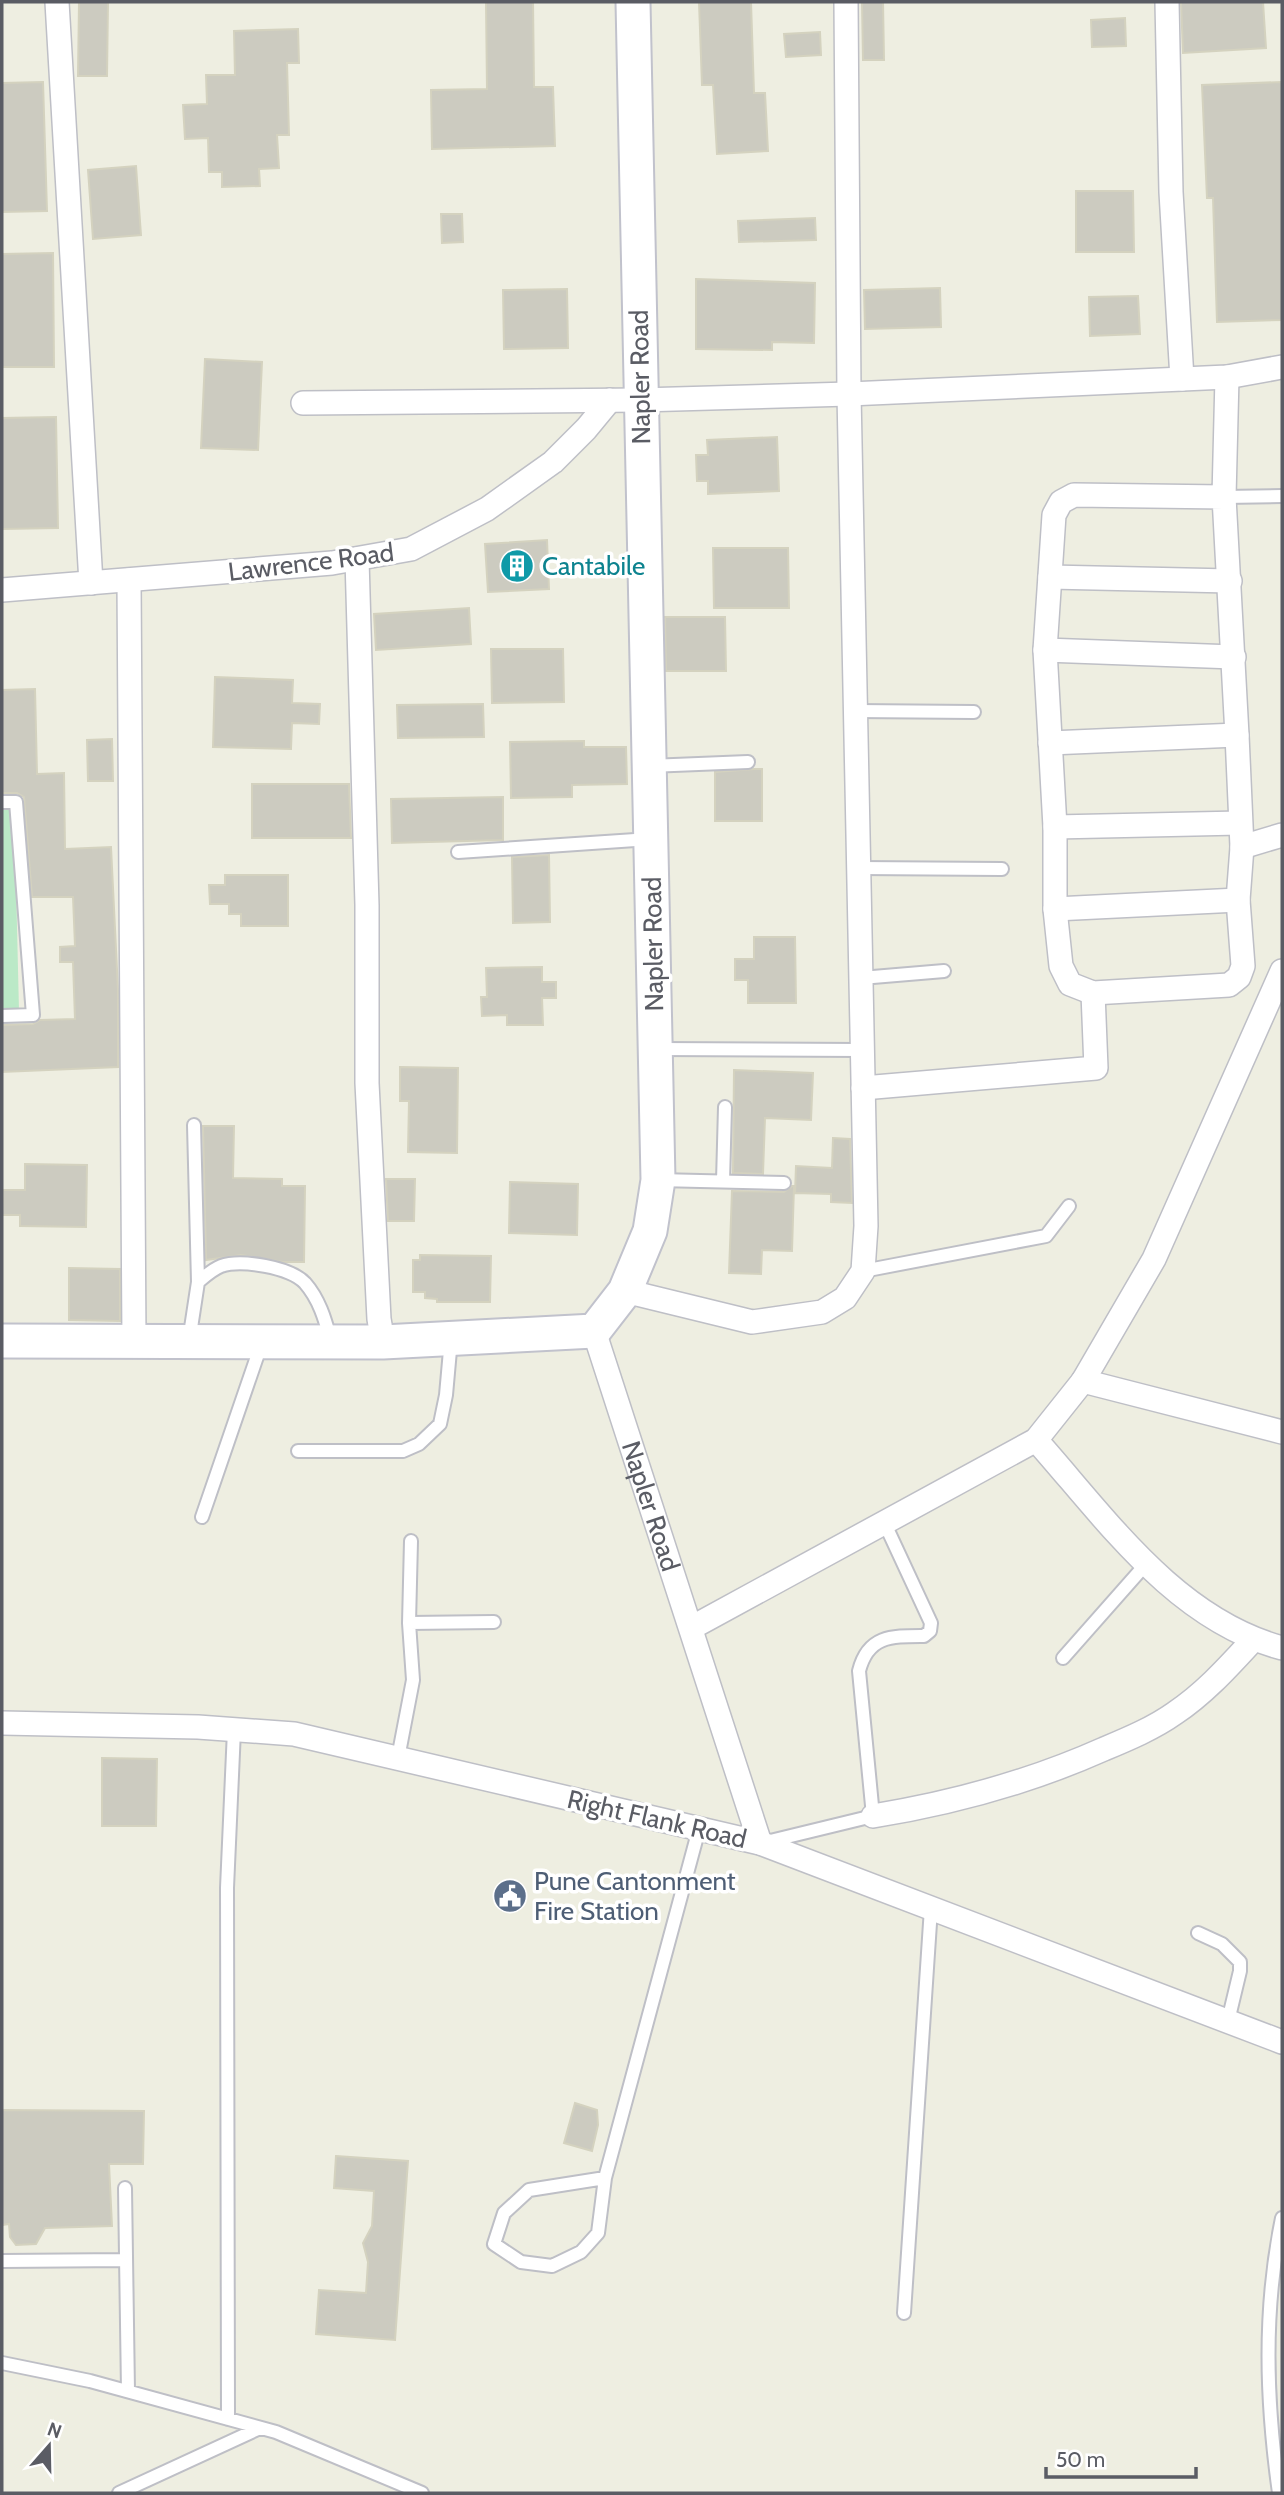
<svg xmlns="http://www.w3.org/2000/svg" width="1284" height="2495" font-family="Cabin,sans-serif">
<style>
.green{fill:#bbe9c7}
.building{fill:#cccbc0;stroke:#d4d2bf;stroke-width:2}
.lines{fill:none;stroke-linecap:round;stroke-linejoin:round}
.lane-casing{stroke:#bebfc6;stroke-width:16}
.street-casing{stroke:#bebfc6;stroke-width:26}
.secondary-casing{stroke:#c1c2cc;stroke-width:37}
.lane{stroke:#fff;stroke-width:12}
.street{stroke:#fff;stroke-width:23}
.secondary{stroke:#fff;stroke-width:33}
.labels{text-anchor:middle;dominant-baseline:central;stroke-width:7;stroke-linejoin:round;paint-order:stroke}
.street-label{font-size:26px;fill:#5a5c64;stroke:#fff}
.culture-label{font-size:26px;fill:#0d838f;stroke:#fff;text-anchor:start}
.service-label{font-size:26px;fill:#4e5e75;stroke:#fff;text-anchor:start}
</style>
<rect width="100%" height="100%" fill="#eeeee1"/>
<path class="green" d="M14,800L19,1011H2V801Z"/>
<path class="building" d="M79,2H108L107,76H78Z
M486,2H533L534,87H553L555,146L432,149L431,90L487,89Z
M699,2H751L754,93H765L768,151L717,154L713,85H702Z
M862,2H883L884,60H863Z
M1181,2H1263L1266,48L1183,53Z
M1125,18L1126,46L1092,47L1091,20Z
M298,29L299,63H287L289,135H277L279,168L259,169L260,186L222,187V172H209L208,138L185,139L183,105L207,104L206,75H235L234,31Z
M820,32L821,55L786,57L784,34Z
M43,82L47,211L2,212V83Z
M1282,82V320L1217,322L1213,198H1207L1202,85Z
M136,166L141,235L93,239L88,170Z
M1076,191H1133L1134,252H1076Z
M441,214H462L463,242L442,243Z
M815,218L816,240L739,242L738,221Z
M53,253L54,367H2V254Z
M696,279L815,283L814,343L772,342V350L696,349Z
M940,288L941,327L865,329L864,290Z
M567,289L568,348L504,349L503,290Z
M1138,296L1140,334L1090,336L1089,297Z
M205,359L262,362L258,450L201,448Z
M56,417L58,528L2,529V418Z
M777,437L779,491L708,494V481H697L696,455H708L707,440Z
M547,540L549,589L488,592L485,544Z
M713,548H788L789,608H714Z
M469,608L471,644L376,650L374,614Z
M665,617H725L726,671H666Z
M491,649H563L564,702L492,703Z
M215,677L293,680L292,703L320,704L319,724L292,723L291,749L213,747Z
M35,689L37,774L64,773L65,849L111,847L118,990V1067L2,1072V1025L33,1024L40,1020L75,1019L73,962H60V947L75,946L73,897H32L24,797L17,793H2V690Z
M483,704L484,737L398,738L397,705Z
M112,739L113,781H88L87,740Z
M584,741V747H626L627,784L572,785V797L511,798L510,742Z
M754,769H762V821H715V772Z
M252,784H349L351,838H252Z
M503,797V840L392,843L391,799Z
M549,855L550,922L513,923L512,857Z
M225,875H288V926H241V914H229V904H210L209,885H225Z
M754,937H795L796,1003H748V980H735V959H754Z
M542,967V982H556V998H542L543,1025H507V1015L482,1016L481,997H487L486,968Z
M400,1067L458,1068L457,1153L408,1152L409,1101H400Z
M734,1070L813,1073L811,1120L765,1118L763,1174L733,1173Z
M203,1126H234L233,1178L282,1179V1186H305L304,1262H283L241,1255L206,1260Z
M833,1138L850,1139L852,1203L831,1202V1194L795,1193L796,1166L832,1168Z
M25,1164L87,1165L86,1227L20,1226V1215H2L3,1190H25Z
M386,1179H415L414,1221H388Z
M510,1182L578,1184L577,1235L509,1233Z
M792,1186H794L792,1251L762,1250L761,1274L729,1273L732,1191L784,1192Z
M420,1255L491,1256L490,1302H437V1299L425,1298V1292H413V1260H420Z
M69,1268L120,1269V1321L69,1320Z
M102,1758L157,1759L156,1826H102Z
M575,2103L597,2110L598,2125L592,2151L564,2143Z
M2,2110L144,2111L143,2164H109L112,2226L45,2228L36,2244L16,2245L10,2237L9,2224L2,2225Z
M336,2156L408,2161L395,2340L316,2334L319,2290L366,2293L368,2262L363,2243L372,2226L374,2191L334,2188Z"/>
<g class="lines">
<g class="lane-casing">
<path id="lane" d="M1224,497L1282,496
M855,711L974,712
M649,766L748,762
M2,802H16L33,1015L2,1016
M458,852L650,839
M858,868L1002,869
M861,978L944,971
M656,1049L862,1050
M658,1180L784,1183
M723,1181L725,1107
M863,1271L1046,1236L1069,1206
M198,1282C204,1277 213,1269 221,1266C241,1259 290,1267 305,1283C319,1299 325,1319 330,1338
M189,1341L198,1282L194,1125
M298,1451H403L419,1444L440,1424L446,1395L451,1339
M202,1517L261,1345
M409,1623L494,1622
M1063,1658L1146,1564
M398,1758L413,1680L409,1623L411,1541
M766,1842L873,1816L859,1671C868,1635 892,1636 924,1636L930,1631L931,1623L885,1524
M1198,1933L1222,1944L1240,1962V1971L1228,2021
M605,2178L529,2190L504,2213L494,2244L521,2262L552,2266L581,2252L598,2233L605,2178L699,1829
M125,2188L128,2391
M2,2261L126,2260
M904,2313L931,1908
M2,2363L90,2381L276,2432L422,2493
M228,2419L227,1888L234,1730
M119,2493L260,2428
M1279,2493C1266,2400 1263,2311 1282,2218"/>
</g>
<g class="street-casing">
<g id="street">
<path d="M57,2L91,583"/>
<path d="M1167,2L1171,192L1182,379"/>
<path d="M303,403L640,400L849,394L1227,377L1282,367"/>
<path d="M1224,497L1074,495L1061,502L1054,515L1045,650L1055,827V909L1061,966L1070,984L1093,993L1229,985L1239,977L1243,966L1238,900L1242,847L1237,735L1224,497L1227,377"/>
<path d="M357,559L367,905V1083L379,1319L383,1342"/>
<path d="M1050,577L1230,581"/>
<path d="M129,580L134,1341"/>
<path d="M2,590L332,563L411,549L487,509L553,462L586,429L610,400"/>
<path d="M1045,650L1234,657"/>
<path d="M1050,743L1237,735"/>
<path d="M1055,827L1240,823"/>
<path d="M1242,847L1282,835"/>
<path d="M1055,909L1238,900"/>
<path d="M863,1088L1096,1068L1093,993"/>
<path d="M625,1291L752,1322L822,1312L845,1298L863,1271L866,1226L849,394L846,2"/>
<path id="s1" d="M594,1331L760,1843"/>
<path d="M1083,1381L1282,1432"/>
<path d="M1036,1440C1107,1520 1175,1619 1282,1648"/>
<path d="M691,1628L1036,1440L1083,1381L1154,1259L1282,971"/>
<path d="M2,1723L198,1727L294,1734L760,1843L1282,2042"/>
<path d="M873,1816C953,1803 1030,1782 1104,1749C1128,1739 1154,1728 1175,1713C1205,1693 1229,1666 1253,1640"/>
</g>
</g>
<g class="secondary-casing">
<path id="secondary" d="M2,1341L383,1342L594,1331L625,1291L650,1231L658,1180L633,2"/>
</g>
<use href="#lane" class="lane"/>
<use href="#street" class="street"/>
<use href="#secondary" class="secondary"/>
</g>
<defs>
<g id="building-disc" transform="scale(1.75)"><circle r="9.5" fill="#0f9aa8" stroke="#fff"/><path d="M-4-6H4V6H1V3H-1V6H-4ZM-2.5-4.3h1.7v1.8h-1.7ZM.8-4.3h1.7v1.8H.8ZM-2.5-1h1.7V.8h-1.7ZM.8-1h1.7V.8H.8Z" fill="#fff"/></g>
<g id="civic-disc" transform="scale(1.75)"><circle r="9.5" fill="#5c6f8a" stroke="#fff"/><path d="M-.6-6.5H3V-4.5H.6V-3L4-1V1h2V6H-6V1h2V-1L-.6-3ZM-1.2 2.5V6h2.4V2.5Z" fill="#fff"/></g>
</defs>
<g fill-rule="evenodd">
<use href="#building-disc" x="517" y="566"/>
<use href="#civic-disc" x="510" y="1896"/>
</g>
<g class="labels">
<g class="street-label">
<text transform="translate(640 377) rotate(-91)">Napler Road</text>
<text transform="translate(311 562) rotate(-7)">Lawrence Road</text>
<text transform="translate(653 944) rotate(-91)">Napler Road</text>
<text stroke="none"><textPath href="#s1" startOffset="184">Napler Road</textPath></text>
<text transform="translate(657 1819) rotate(13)">Right Flank Road</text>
</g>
<g class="culture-label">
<text x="542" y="566">Cantabile</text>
</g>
<g class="service-label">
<text x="534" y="1881">Pune Cantonment<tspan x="534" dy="30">Fire Station</tspan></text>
</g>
</g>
<rect width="1284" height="2495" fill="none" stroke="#5a5c64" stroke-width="7"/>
<g transform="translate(49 2446) rotate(20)" stroke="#ffffff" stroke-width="5" paint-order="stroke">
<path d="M0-5L12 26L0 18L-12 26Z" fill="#5a5c64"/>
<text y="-10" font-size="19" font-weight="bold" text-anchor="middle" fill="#5a5c64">N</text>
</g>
<path d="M1046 2467v10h150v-10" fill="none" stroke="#5a5c64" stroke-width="3.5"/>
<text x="1056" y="2467" font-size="21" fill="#5a5c64" stroke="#ffffff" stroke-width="5" paint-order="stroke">50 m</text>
</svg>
